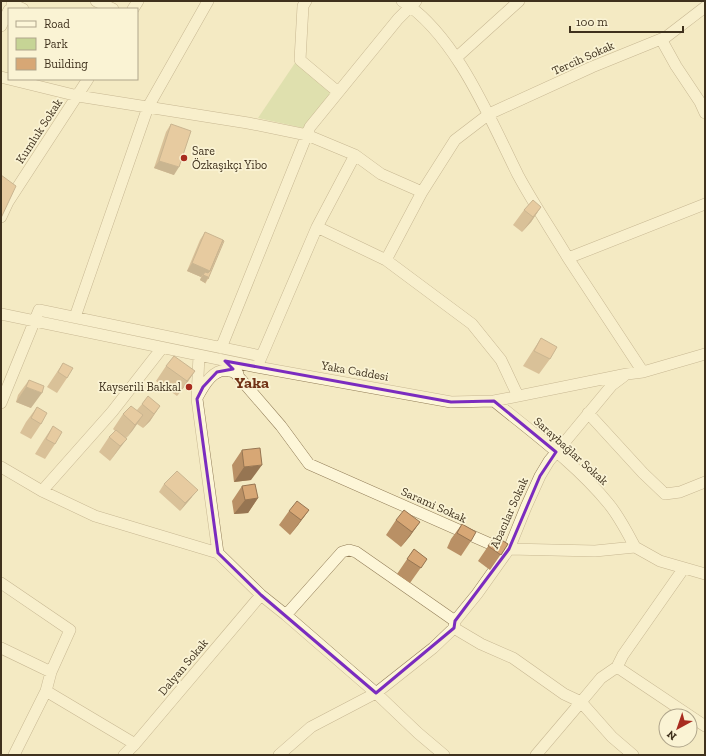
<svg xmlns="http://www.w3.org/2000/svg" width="706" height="756" font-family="'Zilla Slab',serif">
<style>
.green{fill:#c6d495}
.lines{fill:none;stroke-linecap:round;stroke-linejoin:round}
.minor-casing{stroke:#917c57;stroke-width:12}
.minor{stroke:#fdf6d8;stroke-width:11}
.wall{fill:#b99065}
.shaded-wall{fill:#967552}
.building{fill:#d7a775;stroke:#967552}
.marked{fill:none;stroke:#7b2cbf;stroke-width:3;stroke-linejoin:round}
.poi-dot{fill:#a82c1f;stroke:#faf3d4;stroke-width:1.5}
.labels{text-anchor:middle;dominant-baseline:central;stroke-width:3.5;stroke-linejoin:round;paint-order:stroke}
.street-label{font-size:12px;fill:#3f311d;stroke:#faf3d4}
.poi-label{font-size:12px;fill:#3f311d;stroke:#faf3d4;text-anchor:start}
.district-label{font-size:16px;font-weight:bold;fill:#723317;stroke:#faf3d4}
</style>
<rect width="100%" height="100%" fill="#f4eac3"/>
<path class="green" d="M297,60L332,91L303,128L258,118Z"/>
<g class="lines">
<g class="minor-casing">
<path id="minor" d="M96,1L113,9
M306,1L303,6L300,60L338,92
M402,1C456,35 490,119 518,175C533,203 552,231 568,258
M12,4L23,9
M133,9L138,1
M1,26L9,10
M661,39L676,66L700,102L705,113
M456,58L519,1
M1,77L78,96L248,123L307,135L355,155L317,227L257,367
M355,155L381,174L422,192
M1,217L8,202L88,79
M317,227L386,260
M1,314L257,367L451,402L494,401L627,374L643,372L705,354
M75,317L148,107L208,1
M221,348L310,127L398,19L416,1
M199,355L197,399L218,553L261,595L286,615L376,693L418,733L444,755
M225,361L281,426L309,464L495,546L509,549L595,551L635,547L660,561L705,574
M643,372L568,258L705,204
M198,396C204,385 214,367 229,371C232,371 235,373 238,374
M518,396L501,360L472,324L386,260L422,192L455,140L489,114L592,67L666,37L705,7
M494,401C533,433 576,464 608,503C619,516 627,532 635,547
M1,403L39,310L261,356
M588,413L643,473L665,494L680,492L705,482
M1,467L42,491L95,516L218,553
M42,491L112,412L162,348
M684,568L623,655L617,667L705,726
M1,583L70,630L51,672L46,691L14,755
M286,615L342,552L349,550L356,552L455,621
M454,628L481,644L513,658L564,694L581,702L601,678L617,667
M1,648L51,672
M46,691L135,744
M124,755L135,744L261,595
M279,755L311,727L376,693L433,648L454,628L455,621L477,594L509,549L526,507L540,476L549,461L612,385L624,376
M536,755L581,702L612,737L633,755"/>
</g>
<use href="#minor" class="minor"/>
</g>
<path class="wall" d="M171,124L174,175L154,168L166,132Z
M541,207L531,222L522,232L513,225L524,210Z
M205,232L208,279L205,284V283L200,280L201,277L187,271L200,240Z
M541,338L550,359L539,374L523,366Z
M63,363L67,378L57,393L47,387Z
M166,366L195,371L177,396L156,381Z
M29,380L31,408L16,402L18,395Z
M142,404L160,406L150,421L143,428L137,424L126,438L116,453L110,461L99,452L109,437L115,431L113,429L123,414L137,410Z
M37,407L41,424L31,439L20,433L26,422Z
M53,426L55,444L45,459L35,454L43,441Z
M242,450L251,480L234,482L232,465Z
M164,484L192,497L180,511L159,492Z
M242,486L258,498L248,513L234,514L232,501Z
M309,510L298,525L290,535L279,525L289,511Z
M396,520L420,522L410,536L401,547L386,535Z
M462,524L471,541L461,556L447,548L451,539Z
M495,536L508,544L490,570L478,561Z
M414,549L427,559L410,583L397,574Z"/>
<path class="shaded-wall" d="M159,161L179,167L174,175L154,168Z
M541,207L531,222L522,232L533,217Z
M192,263L210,271L208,277L205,283L200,280L203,275L205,272L201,277L187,271Z
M195,371L185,386L177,396L187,381Z
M26,387L42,393L31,408L16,402Z
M160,406L150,421L143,428L154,414Z
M143,415L133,430L125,440L135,425Z
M127,439L116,453L110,461L120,446Z
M262,465L251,480L234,482L244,467Z
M198,490L180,511L185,503Z
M258,498L248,513L234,514L245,500Z
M309,510L298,525L290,535L301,520Z
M420,522L410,536L401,547L412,532Z"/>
<path class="building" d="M171,124L191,131L179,167L159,161Z
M1,175L16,186L1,218Z
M533,200L541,207L533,217L524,210Z
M205,232L223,240L210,271L192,263Z
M223,240L224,241L208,279V277L203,275L205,272L208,273L210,271Z
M541,338L557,347L550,359L534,351Z
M174,356L195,371L187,381L166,366Z
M63,363L73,368L67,378L58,372Z
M29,380L44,386L42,393L26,387Z
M148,396L160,406L154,414L142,404Z
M131,406L143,415L135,425L123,414Z
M37,407L47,413L41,424L31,418Z
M53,426L62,432L55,444L46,439Z
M116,430L127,439L120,446L109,437Z
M260,448L262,465L244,467L242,450Z
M177,471L198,490L185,503L164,484Z
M255,484L258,498L245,500L242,486Z
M297,501L309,510L301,520L289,511Z
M404,510L420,522L412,532L396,520Z
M462,524L476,532L471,541L457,533Z
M495,536L508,544L501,555L488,546Z
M414,549L427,559L421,568L407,559Z"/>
<path d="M0 0H706V756H0ZM225,361L451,402L494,401L556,452L540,476L509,549L455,621L454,628L376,693L261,595L218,553L197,399L203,387L217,372L233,369Z" fill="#f4eac3" fill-opacity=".55" fill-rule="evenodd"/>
<path class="marked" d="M225,361L451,402L494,401L556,452L540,476L509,549L455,621L454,628L376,693L261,595L218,553L197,399L203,387L217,372L233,369Z"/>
<g class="poi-dot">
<circle cx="184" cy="158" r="4"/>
<circle cx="189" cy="387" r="4"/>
</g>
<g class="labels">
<g class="street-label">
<text transform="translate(583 58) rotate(-24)">Tercih Sokak</text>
<text transform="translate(39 131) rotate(-57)">Kumluk Sokak</text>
<text transform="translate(355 371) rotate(10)">Yaka Caddesi</text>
<text transform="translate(571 451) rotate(42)">Saraybağlar Sokak</text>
<text transform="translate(434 505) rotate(24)">Sarami Sokak</text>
<text transform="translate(509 513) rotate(-66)">Abacılar Sokak</text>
<text transform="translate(183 667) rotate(-50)">Dalyan Sokak</text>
</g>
<g class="poi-label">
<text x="192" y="151">Sare<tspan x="192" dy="14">Özkaşıkçı Yibo</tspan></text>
<text x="181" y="387" text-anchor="end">Kayserili Bakkal</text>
</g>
<g class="district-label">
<text x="252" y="382">Yaka</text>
</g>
</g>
<rect width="706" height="756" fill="none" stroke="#3f311d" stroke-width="4"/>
<rect x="8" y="8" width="130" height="72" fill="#faf3d4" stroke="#afa58b"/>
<rect x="16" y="21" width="20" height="6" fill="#fdf6d8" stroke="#afa58b"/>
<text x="44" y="28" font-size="12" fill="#3f311d">Road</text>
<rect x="16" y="38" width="20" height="12" fill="#c6d495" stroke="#afa58b"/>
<text x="44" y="48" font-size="12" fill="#3f311d">Park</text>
<rect x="16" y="58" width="20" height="12" fill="#d7a775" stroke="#afa58b"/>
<text x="44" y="68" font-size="12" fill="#3f311d">Building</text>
<g transform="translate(678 728) rotate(220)"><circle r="19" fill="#faf3d4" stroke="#afa58b"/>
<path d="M0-3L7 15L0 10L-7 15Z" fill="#a82c1f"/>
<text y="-6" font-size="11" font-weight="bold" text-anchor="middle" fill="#3f311d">N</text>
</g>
<path d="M570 26v6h113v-6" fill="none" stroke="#3f311d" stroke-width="2"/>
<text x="576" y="26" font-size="12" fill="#3f311d" stroke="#faf3d4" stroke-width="3" paint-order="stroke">100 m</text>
</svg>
